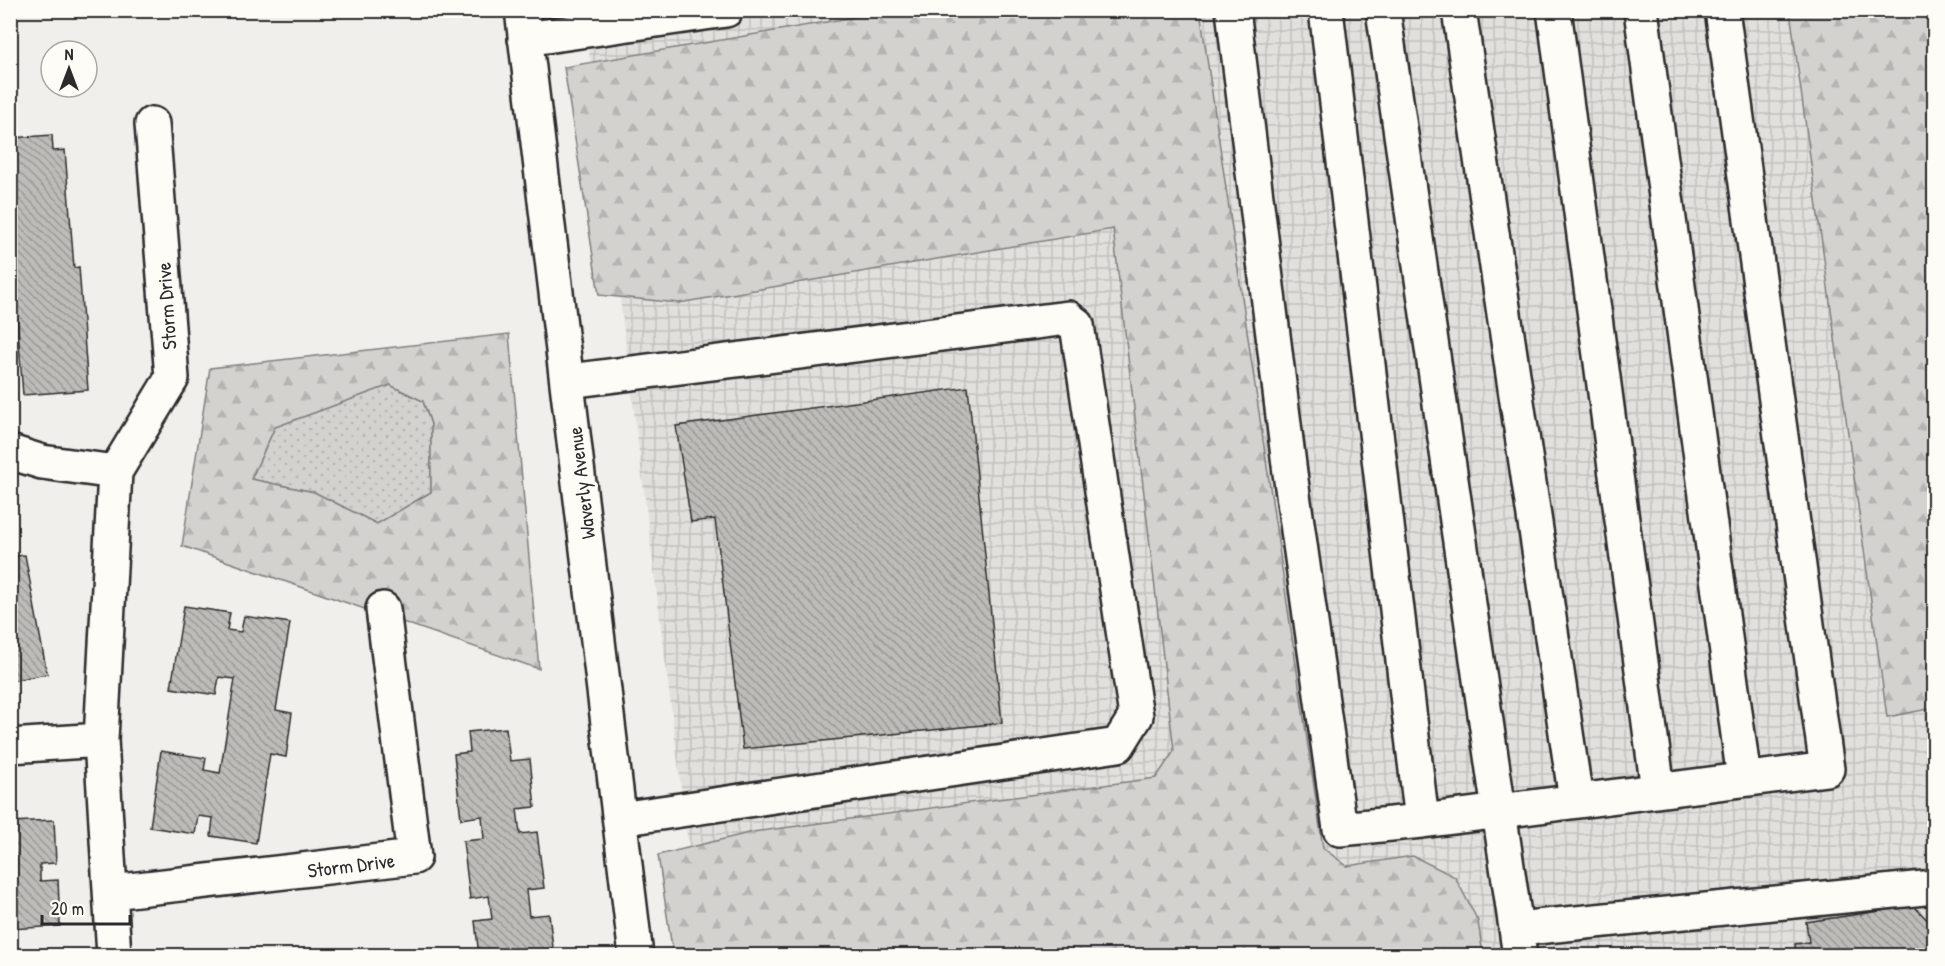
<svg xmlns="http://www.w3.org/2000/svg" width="1945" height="966" font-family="'Patrick Hand',sans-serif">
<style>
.industrial{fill:url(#industrial-grid)}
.grass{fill:url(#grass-dots);stroke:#7f7e7d;stroke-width:1.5}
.forest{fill:url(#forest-firs);stroke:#7f7e7d;stroke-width:1.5;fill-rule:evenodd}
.building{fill:url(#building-back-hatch);stroke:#2b2b2b;stroke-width:1.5}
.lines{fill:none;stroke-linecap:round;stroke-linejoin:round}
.minor-casing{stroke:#2b2b2b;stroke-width:38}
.minor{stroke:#fdfcf7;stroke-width:33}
.labels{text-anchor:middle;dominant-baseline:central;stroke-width:6;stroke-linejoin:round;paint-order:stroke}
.street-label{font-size:20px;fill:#2b2b2b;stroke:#fdfcf7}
</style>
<defs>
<pattern id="industrial-grid" width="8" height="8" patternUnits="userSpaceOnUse" patternTransform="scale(1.5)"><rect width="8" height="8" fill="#e1e0dc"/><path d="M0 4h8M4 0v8" fill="none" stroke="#c1c0bd"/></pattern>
<pattern id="grass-dots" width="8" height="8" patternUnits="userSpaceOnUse" patternTransform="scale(1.5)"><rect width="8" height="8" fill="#d3d2cf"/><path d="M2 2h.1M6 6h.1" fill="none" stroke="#b5b4b2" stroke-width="1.8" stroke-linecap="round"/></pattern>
<pattern id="forest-firs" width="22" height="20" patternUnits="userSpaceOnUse" patternTransform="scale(1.5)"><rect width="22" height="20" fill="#d3d2cf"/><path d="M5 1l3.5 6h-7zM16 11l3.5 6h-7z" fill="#b5b4b2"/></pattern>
<pattern id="building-back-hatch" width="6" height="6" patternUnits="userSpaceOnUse" patternTransform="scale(1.5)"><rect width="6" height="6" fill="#bdbcb8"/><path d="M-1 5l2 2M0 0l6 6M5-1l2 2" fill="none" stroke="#9a9996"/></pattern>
</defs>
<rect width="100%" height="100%" fill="#f0efeb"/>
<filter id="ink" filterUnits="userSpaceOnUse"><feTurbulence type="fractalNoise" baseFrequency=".0167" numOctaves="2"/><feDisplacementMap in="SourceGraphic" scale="12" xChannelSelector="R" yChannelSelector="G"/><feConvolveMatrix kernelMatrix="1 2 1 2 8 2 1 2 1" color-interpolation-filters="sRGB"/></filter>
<g filter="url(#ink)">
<path class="industrial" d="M584,11H1934V955H702Z"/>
<path class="grass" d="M390,385L423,401L431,424V492L377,524L314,492L251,479L275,427Z"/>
<path class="forest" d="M890,11H1200L1323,848L1347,866L1413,856L1455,877L1478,921L1483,955H673L658,855L753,832L1156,778L1174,751L1113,229L679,303L599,295L564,67Z
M1790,11H1934V708L1887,717Z
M509,334L539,669L182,546L210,368ZM390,385L423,401L431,424V492L377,524L314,492L251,479L275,427Z"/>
<path class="building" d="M52,135L53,151L65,150L74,268L79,267L88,390L23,395L14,278H10L12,138Z
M968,387L1002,723L743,749L715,519L691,522L676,426Z
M10,524L16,556L25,555L47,674L10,681Z
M184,606L230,613L227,630L241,632L244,616L290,623L276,710L292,713L286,757L270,754L256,843L211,836L213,818L198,816L195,834L150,827L161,751L206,758L204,770L220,773L235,679L219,677L216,695L171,688Z
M506,728L510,761L530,759L535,807L517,809L520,834L537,832L544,888L526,890L529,916L549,914L554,956H479L475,921L492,919L489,896L470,899L463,841L484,839L482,816L461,819L454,754L470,752L468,732Z
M54,820L56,863L40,864V881L58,880L60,926L10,929V822Z
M1914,906L1934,927V956H1786L1796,954L1795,944L1809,942L1806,922Z
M399,949L400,956H344Z"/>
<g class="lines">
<g class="minor-casing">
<path id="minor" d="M522,10L636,956
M1233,10L1290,473L1340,829L1422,821L1827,769L1722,10
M1326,10L1422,821
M1383,10L1520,956
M1459,10L1576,800
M1554,10L1658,790
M1641,10L1744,779
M525,39L726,10
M569,381L1068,318L1077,325L1136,716L1118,745L620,819
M10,452L42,462L115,472
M10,746L101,740
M112,892L414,857L383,609
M1516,929L1934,887
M114,956L101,740L115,472L172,378L152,124"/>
</g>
<use href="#minor" class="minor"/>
</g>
</g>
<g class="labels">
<g class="street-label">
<text transform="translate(166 306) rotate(-94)">Storm Drive</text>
<text transform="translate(581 483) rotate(-97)">Waverly Avenue</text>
<text transform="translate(351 865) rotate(-7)">Storm Drive</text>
</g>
</g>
<rect width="1945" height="966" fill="none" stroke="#fdfcf7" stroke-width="36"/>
<rect x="18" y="18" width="1909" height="930" fill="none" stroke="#2b2b2b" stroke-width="2" filter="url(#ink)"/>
<g transform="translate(69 69)"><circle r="28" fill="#fdfcf7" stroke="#a9a8a5" stroke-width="1.5"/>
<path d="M0-4.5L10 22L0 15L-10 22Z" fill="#2b2b2b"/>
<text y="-9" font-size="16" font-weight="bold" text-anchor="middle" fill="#2b2b2b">N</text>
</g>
<path d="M42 915v9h88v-9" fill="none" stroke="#2b2b2b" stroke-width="3"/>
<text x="51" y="915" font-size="18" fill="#2b2b2b" stroke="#fdfcf7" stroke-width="4.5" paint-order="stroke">20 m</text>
</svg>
